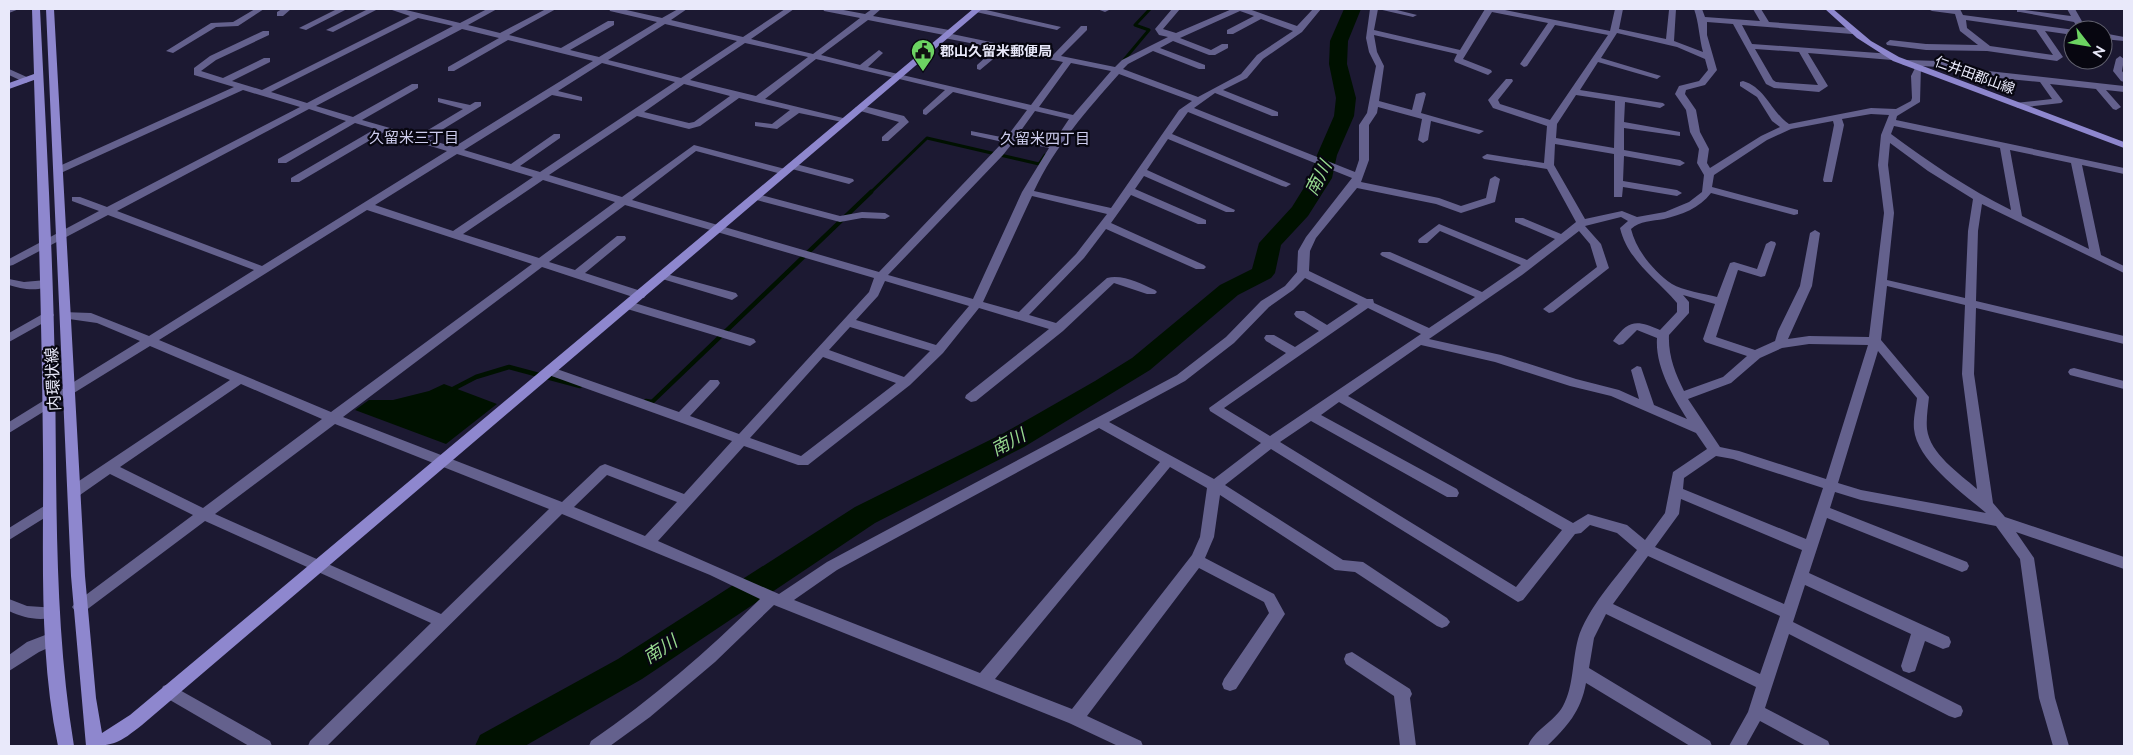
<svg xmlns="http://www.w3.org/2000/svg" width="2133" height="755" font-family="Raleway,'Noto Sans JP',sans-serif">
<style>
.water{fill:#010}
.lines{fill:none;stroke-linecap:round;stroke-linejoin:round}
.stream-far1{stroke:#010;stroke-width:3}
.stream{stroke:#010;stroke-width:4.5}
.river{fill:#010;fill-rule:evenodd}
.street{fill:#64618d;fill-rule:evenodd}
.secondary{fill:#8e87ce;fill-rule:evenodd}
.labels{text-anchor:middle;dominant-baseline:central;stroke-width:4.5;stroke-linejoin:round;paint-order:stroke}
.far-poi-label{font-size:14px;font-weight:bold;fill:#e9e9fa;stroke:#070610;text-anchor:start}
.far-street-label{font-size:14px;fill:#e9e9fa;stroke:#070610}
.far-neighbourhood-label{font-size:15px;fill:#cecdee;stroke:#070610}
.street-label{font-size:16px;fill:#e9e9fa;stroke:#070610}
.water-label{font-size:18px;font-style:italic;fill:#97d98f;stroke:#070610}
</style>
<rect width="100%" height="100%" fill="#1c1932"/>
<path class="water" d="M444,384L497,404L446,444L355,410L369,400H393L429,391Z"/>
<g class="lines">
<path class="stream-far1" d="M1123,61L1149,30L1135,25L1150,9
M870,193L927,138L1039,164L1045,155"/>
<path class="stream" d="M451,390L476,377L509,367L580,386
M646,401L652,402L871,192"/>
<path class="river" d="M1344,9H1361L1348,41L1347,64L1356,98L1354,116L1337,155L1332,178L1308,216L1281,245L1275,273L1271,278L1238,295L1150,370L1024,447L875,523L642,679L525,746H475L480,735L618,659L855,507L1004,433L1095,381L1132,358L1220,285L1252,269L1259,243L1292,207L1310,178L1317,155L1334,116L1336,98L1329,64L1330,41Z"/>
<path class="street" d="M9,9H19L9,13Z
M255,9H264L238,26L216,27L173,53L166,51L211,23L233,22Z
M282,9H291L283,16H277V12Z
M337,9H347L306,30L299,28Z
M368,9H378L333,32L326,30Z
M389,9H402L460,23L487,9H497L468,25L500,33L546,9H556L509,35L561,48L608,21H614V25L570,50L599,57L657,22L610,11L609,9H622L662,18L678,9H687L671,20L743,37L785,9H794L751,39L813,54L860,18L824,11L823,9H838L865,14L872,9H881L873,16L949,30L952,31V34L1053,55L1081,26H1087V30L1061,56L1115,67L1122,60L1168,37L1159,35L1155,29L1172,9H1180L1163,29L1176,33L1232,9H1249L1297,26L1313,9H1321L1302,32L1263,59L1247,78L1223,90L1278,112V116H1272L1215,93L1194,108L1355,172L1359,160V125L1367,113L1376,66L1369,52L1366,38L1370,9H1393L1417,15L1413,17L1378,9L1374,30L1460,50L1485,9H1500L1610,31L1615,9H1623L1619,29L1666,39L1669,10L1676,9L1674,41L1703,52C1699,37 1699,23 1694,9H1702L1705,17L1760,21L1753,9H1761L1769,22L1852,28L1856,31L1852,34L1742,25L1752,44L1892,54L1896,57L1892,60L1808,53L1828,86L1819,92L1774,88L1766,84L1733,24L1707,22V35L1717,70L1705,85L1686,90L1685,94L1696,110L1700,132L1709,149L1707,163L1710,168L1761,136L1780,127L1772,121L1757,97L1740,86V82L1743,81C1766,88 1771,112 1789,124L1871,108L1896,109L1911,101L1912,98L1911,76L1916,66L1903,65L1902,63L1906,60L1939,61L1988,71L2124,86V92L2106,90L2121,107L2116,110L2113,109L2096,89L2050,84L2063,101L2061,103L2018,108L2013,105L2015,103L2052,99L2040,82L1988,77L1939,67L1921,66L1920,102L1897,116L1896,120L2124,168V174L2082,165L2101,255L2124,266V273L1982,204L1978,231L1976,301L2124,336V344L1976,308L1974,374L1993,503L2005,517L2124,557V569L2016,532L2034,558L2055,698L2069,746H2053L2039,698L2020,559L1996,526L1861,500L1835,492L1830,508L1967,562L1969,566L1967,570L1962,572L1827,518L1809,573L1949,637L1951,642L1949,647L1943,649L1925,641L1915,671L1909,673L1903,671L1901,666L1911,634L1805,585L1793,622L1961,706L1963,711L1961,716L1955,718L1949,716L1789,634L1765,708L1828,741L1830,746H1806L1760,721L1746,746H1729L1748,712L1756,687L1606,614L1594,638L1589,668L1710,741L1712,746H1690L1586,683C1581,711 1567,727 1547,746H1528C1534,730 1554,722 1563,706C1574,686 1572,661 1578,639C1586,610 1618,575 1637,550L1617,533L1590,525L1581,533L1575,534L1523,600L1518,602L1271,449L1225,485L1343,560L1363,562L1447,618L1450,622L1447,626L1442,628L1437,626L1355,572L1335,570L1220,495L1214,537L1205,558L1274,594L1285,614L1236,689L1230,691L1224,689L1222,684L1224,679L1269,613L1264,602L1199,568L1087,716L1141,741L1143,746H1118L1069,723L774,605L715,662L650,717L610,746H589L591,741C652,699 708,651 760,599L710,575L562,514L327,746H308L310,741L431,623L205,521L85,611L80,613L75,611L72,607L75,603L193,515L110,474L80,495H70L68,491L70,487L230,380L150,346L9,433V422L140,341L97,323L62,318L60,315L62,312L91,313L149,336L254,270L108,215L13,265L9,266V259L99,211L72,201V197H80L107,207L300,107L243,90L63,172H55V168L234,87L194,75V68L210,56L263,31H269V35L216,60L201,71L223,78L264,58H270V62L232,81L262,90L410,16ZM1240,11L1254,16L1227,30V34H1233L1261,19L1293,31L1257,55L1241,74L1198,97L1123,69L1128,64L1153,51L1199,69H1205V65L1160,48L1173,41L1209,55H1215L1228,48V44H1222L1211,50L1180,38ZM1492,12L1548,23L1520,64L1524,67L1527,66L1555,25L1608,35L1550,120L1500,104L1498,100L1513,81L1512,79H1506L1488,100L1493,108L1547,126L1544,163L1487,154L1482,157L1484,159L1547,169L1576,222L1561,234L1523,218H1515V222L1555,239L1527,260L1439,224L1419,239L1418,241L1419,243H1427L1440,231L1521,265L1482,292L1390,252H1382L1380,254L1382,256L1475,297L1429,328L1374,303L1373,299H1367L1309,271L1310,251L1316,238L1357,188L1436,204L1461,213L1495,202L1500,179L1495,176L1490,179L1486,198L1461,206L1439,198L1361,182L1369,160V125L1377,113L1378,107L1422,119L1418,140L1423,143L1428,140L1431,121L1479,134L1484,131L1421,113L1426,94L1424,92L1416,94L1412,110L1379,101L1384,66L1377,52L1374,35L1457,54L1454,60L1455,62L1488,75L1492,72L1491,70L1463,59ZM418,18L453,26L307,103L271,92ZM868,20L944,35V38L996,48L977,65V69L980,70L1004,50L1063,62L1031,105L868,67L883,53L879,50L860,65L821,55ZM665,24L737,41L681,78L608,60ZM462,29L499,38L448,67V71H454L508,40L593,61L454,147L427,139L481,106V102H475L470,105L438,98V102L463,109L418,136L362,120L418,88V84H412L353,117L316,106ZM1617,33L1677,47L1705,59L1708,70L1699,81L1679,86L1675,94L1686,110L1690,132L1699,149L1697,163L1704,175L1702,192L1689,202L1665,212L1637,217L1622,211L1585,219L1554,165L1555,144L1614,154V197H1622L1623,187L1677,196L1682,193L1677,190L1623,181L1624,156L1680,166L1685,163L1680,160L1624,150V128L1680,136V132L1624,122L1625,102L1660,108L1665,105L1663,103L1580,90L1598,62L1657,79L1661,76L1601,58ZM745,43L808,57L756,96L690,80ZM1755,49L1799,52L1818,85L1776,82L1773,80ZM816,59L945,90L923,110V114L926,115L953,92L1027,110L1006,138L971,131V135L1003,142L879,272L632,200L696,151L785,175L790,172L789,170L694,145L622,197L549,175L637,116L689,129L700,126L739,98L790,110L772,124L755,122V126L777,129L799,113L847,123V119L765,99ZM602,63L675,82L540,172L520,166L560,138V134H554L511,164L464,150L552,95L582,101V97L558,91ZM1071,63L1111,71L1073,115L1039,107ZM1119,74L1192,101L1179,110L1111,208L1034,191C1055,146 1087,110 1119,74ZM684,84L730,96L694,122L689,123L644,112ZM1576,95L1615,101L1614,148L1556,138L1557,124ZM309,109L346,121L278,159V163H286L355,123L375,129L291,178V182H299L384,132L447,151L262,266L117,211ZM1035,111L1069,119L1053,143L1017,136ZM1188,112L1352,178L1306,237L1298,251L1297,272L1285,286L1261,301L1226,337L1177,375L827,562L779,594L658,541L744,446L798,465H808L910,385L943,353L979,308L1049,329L966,395L965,398L971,402L976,401L1063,331L1114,283L1147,294H1155L1157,292L1155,290C1141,284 1123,274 1107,278L1056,323L1029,315L1084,258L1106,229L1196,269H1204L1206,267L1204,265L1111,223L1131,195L1198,224H1206V220L1135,189L1144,176L1226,212H1234L1235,210L1147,170L1168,139L1282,186L1286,187L1291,184L1172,134ZM1871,114L1889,115L1881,135L1878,165L1884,213L1869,337L1809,336L1788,339L1812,286L1820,233L1815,230L1810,233L1800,286L1778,331L1775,341L1755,350L1716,337L1738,270L1761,277L1765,276L1776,244L1775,242L1771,241L1766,244L1757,269L1734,262L1730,263L1717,297C1705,294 1682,290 1672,284C1654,272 1636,250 1631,229C1640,221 1652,221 1664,219C1681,215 1700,208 1711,193L1794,215L1798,214V210L1712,187L1714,175L1767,140L1791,129L1833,121L1834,125L1823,180L1824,182H1832L1844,125L1842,119ZM1894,126L2000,148L2011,210C1968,189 1929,162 1891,134ZM1014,141L1049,148L1022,192L973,299L888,275L1003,155ZM1890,143L1928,171L1973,199L1968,231L1965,298L1887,280L1894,213L1888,165ZM2010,150L2071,163L2089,249L2022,216ZM457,154L533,177L453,231L375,205ZM543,180L615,202L539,258L463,234ZM1032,196L1107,214L1076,254L1019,312L983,302ZM625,205L874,278L869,292L739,434L690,416L718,386L720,383L718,380H710L679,412L554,368H546L544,371L546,374L732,441L684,494L605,464L600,466L562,502L343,417L542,267L636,298H644L646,295L644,292L585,273L625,240L626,238L625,236H617L575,270L549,262ZM367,210L532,264L331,412L159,340ZM1621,217L1628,221L1620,228C1628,261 1656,278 1677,303V312L1660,330C1637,320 1629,319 1613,341L1619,345L1623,344L1637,330L1657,338C1655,367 1673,396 1687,419L1654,405L1641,367L1637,366L1631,370L1639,399L1619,390L1576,379L1501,355L1429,339L1522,275L1579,231L1590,244L1597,267L1543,309L1549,313L1553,312L1609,268L1601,244L1585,226ZM1305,278L1358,304L1327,325L1304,311H1296L1294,314L1296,317L1319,331L1295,347L1274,335H1266L1264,338L1266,341L1286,353L1209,408L1210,411L1261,443L1214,479L1109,422L1185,381L1234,343L1269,307L1293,290ZM885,281L969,306L936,345L856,320L878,296ZM1887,286L1965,305L1962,374L1977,489C1959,473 1930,454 1927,429C1926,419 1928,407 1929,397L1881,340ZM1683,295L1715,304L1703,339L1705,342L1747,356L1723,377L1684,391C1675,373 1668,355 1669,335L1689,313V302ZM1368,308L1421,334L1270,436L1224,408ZM850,327L930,351L904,377L829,350ZM1809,344L1868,345L1826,479L1739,451L1720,447L1688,399L1731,383L1760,358L1782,348ZM1421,345L1495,362L1570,386L1611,396L1696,433L1707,449L1673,472L1665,513L1645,540L1627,525L1588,514L1573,523L1348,396ZM1878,351L1917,398C1916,407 1913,419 1914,429C1917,461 1963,493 1986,513L1861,490L1838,483ZM823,357L896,383L801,456L750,438ZM241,384L322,419L203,508L120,467ZM1339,402L1562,530L1516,587L1280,442L1311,421L1447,497H1457L1459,493L1457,489L1321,415ZM335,424L549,509L441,614L215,514ZM1099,428L1160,462L980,673L794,600L837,570ZM1716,456L1733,459L1823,488L1806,539L1683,489L1684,478ZM1170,467L1207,488L1200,537L1192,555L1072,709L995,679ZM607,475L677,502L645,536L574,507ZM1681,499L1802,550L1784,604L1655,547L1679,514ZM1648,556L1780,616L1760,674L1613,604Z
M973,9H982L1061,27L1057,30L976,12H973Z
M1097,9H1108L1109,10L1105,12Z
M1928,9H1960L1963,15L2075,30H2073V35L2045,31L2063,57L2057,61L1987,51L1926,50L1887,45L1886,43L1890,40L1926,44L1978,45L1960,31L1955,14L1932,11ZM1966,20L2036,30L2053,55L1990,46L1967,28Z
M2017,9L2071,16L2067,9H2075L2087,30H2079L2074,22L2020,12H2017Z
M2103,33L2124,37V41L2103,39Z
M2120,56L2124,59L2122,71L2124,74V82L2121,81L2113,71L2116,59Z
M9,69L29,78L30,80L26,83L9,75Z
M860,105L904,116L909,122L888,141H882V137L899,122L857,110L855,108Z
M792,163L853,179L854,181L849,184L788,168V164Z
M757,194L840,216L862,212L885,213L890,216L885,219L862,218L840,222L753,199V195Z
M663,273L736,293L738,296L732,300L659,278L657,276L659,274Z
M9,279L24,282L46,280L52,283C42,293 21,289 9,285Z
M628,301L754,339L756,342L750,346L624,308L622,305L624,302Z
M48,311L52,312L54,315L52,318L9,342V333Z
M2074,368L2124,381V389L2070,375L2068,372L2070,369Z
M49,503L54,504L56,508L54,512L9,540V528Z
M9,599L27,606L57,608L60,612L57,616C41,622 24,618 9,611Z
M53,632L59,633L61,638L59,643L39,652L9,671V655L27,642Z
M1352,652L1410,689L1412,694L1410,698L1416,746H1400L1394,696L1346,664L1344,659L1346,654Z
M169,684L270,741L272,746H249L163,696L161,691L163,686Z"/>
<path class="secondary" d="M32,9H40C46,131 53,254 55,376C57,500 54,624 74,746H58C38,650 44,549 43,451C42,328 38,204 34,80L9,89V83L34,74Z
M46,9H54L85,576L96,698L102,733L130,715L973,9H982L142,725C119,743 115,746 86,746L71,576Z
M1825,9H1833L1871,41L1899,57L2124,142V148L1893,61L1857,38Z"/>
</g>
<defs>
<g id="civic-pin" transform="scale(1.25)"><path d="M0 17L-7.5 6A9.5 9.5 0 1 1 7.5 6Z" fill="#6cd362" stroke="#070610"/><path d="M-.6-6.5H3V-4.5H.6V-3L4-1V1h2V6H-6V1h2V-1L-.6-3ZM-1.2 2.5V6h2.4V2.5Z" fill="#111"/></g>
</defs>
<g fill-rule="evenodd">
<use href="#civic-pin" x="923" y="51"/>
</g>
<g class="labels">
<g class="far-poi-label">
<text x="940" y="51">郡山久留米郵便局</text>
</g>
<g class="far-street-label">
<text transform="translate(1975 75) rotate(20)">仁井田郡山線</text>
</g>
<g class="far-neighbourhood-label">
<text x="414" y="138">久留米三丁目</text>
<text x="1045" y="139">久留米四丁目</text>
</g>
<g class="street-label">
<text transform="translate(53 379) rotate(-93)">内環状線</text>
</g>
<g class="water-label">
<text transform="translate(1318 178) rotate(-63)">南川</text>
<text transform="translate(1008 442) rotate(-28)">南川</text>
<text transform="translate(660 649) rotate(-33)">南川</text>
</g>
</g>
<rect width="2133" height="755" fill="none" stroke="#e9e9fa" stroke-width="20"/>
<g transform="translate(2088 45) rotate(121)"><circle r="24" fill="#070610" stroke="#61616e"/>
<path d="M0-4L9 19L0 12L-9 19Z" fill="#6cd362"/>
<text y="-8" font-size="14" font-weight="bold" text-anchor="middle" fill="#e9e9fa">N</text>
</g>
</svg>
